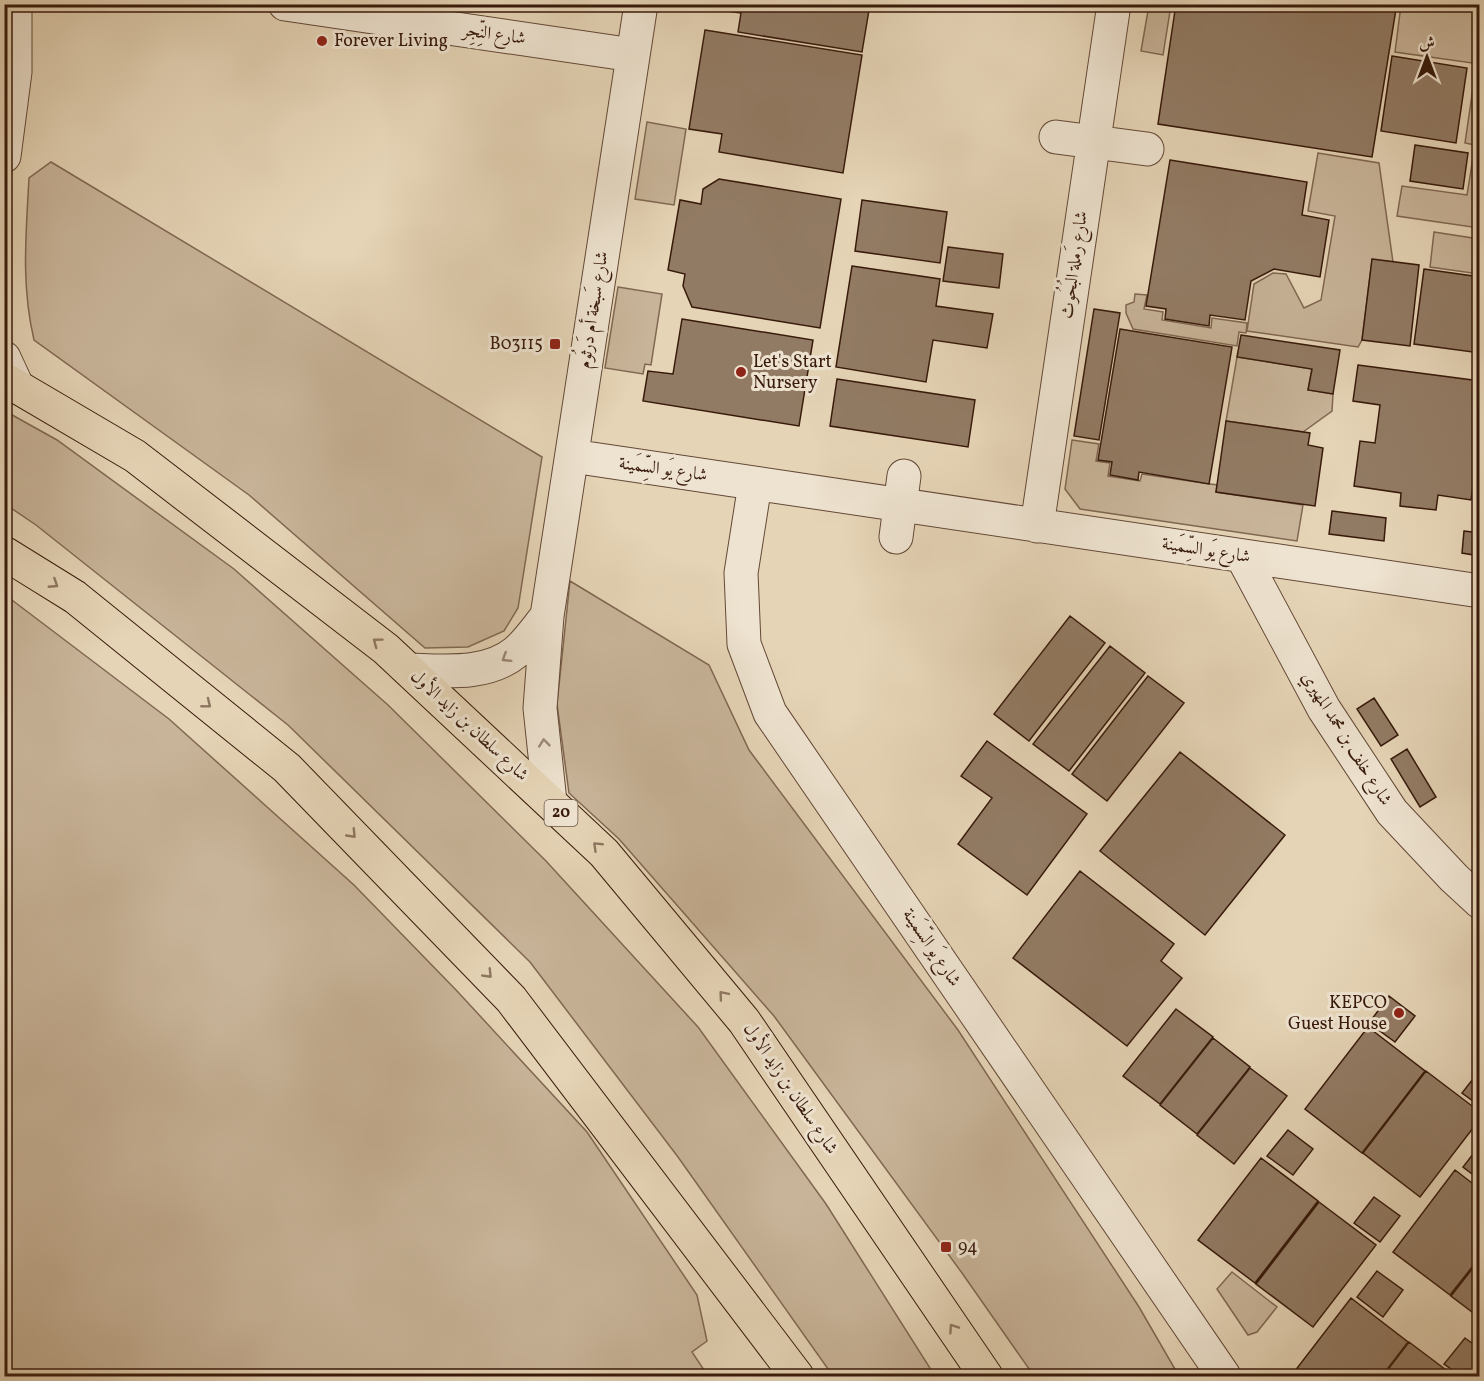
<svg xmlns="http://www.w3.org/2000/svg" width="1484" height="1381" font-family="Vollkorn,Amiri,serif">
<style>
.green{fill:#c8b499;stroke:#806752;stroke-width:1.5}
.building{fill:#927b64;stroke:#381a0b;stroke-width:1.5}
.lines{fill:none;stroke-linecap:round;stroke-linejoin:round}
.minor-casing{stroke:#634836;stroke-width:35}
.major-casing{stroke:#381a0b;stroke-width:35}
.minor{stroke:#eee3d0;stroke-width:33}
.major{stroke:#e5d4b6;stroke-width:33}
.oneway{stroke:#8e7760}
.oneway2{stroke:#9c8977}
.poi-dot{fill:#8f2418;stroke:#eee3d0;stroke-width:2}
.labels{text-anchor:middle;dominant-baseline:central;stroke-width:6;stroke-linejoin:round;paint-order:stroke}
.shield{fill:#eee3d0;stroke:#6f5646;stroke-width:1.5}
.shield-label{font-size:16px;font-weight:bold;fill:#381a0b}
.street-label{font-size:18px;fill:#381a0b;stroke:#eee3d0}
.poi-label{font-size:18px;fill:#381a0b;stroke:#eee3d0;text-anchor:start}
</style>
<rect width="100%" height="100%" fill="#e5d4b6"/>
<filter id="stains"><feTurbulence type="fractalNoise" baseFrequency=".00333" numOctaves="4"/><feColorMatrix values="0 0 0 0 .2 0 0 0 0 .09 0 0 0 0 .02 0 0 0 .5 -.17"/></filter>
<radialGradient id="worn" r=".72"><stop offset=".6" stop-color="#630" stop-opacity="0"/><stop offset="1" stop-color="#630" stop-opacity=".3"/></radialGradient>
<path class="green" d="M1149,5H1171L1163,55L1141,51Z
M1401,5H1479V64L1395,52Z
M1473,88L1480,89L1479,228L1397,216L1402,186L1467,195L1475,145L1465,143Z
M647,122L686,129L674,205L635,199Z
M1318,153L1379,163L1393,262L1372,260L1362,340L1358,347L1247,331L1254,284L1273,273L1286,274L1304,308L1321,300L1335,216L1308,211Z
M51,162L542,457L518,608L504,631L468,647L425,648L249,495L34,340C21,285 26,234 29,178Z
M1434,232L1479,239V274L1430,267Z
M618,287L662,294L651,365L645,364L643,374L605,368Z
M1135,294L1147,295L1144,309L1163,312L1162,320L1211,328L1212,318L1247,323L1246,333L1239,332L1237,346L1133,329L1126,313V305L1134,302Z
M1237,357L1312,369L1308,390L1333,394L1332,411L1303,432L1226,421Z
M5,411L57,440L234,569L388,705L546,861L698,1027L826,1204L935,1376H833L678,1157L530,962L288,725L36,525L5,504Z
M1072,440L1099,444L1096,461L1110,463L1108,476L1140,481L1142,474L1217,485L1216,492L1303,505L1297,541L1080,509L1065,489Z
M570,581L709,665L749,750L958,1030L1139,1307L1179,1376H1034L962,1273L774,1016L619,839L569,793L557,704Z
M4,594L169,719L354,885L457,991L587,1132L697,1295L707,1341L692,1352L708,1376H5Z
M1232,1272L1277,1307L1257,1332L1248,1335L1217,1289Z"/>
<path class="building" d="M708,4H870L862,52L738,32L741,13L708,8Z
M1176,4H1370L1396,9L1372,157L1158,124Z
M705,30L862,55L843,173L719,152L722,134L689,129Z
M1392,56L1467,68L1456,143L1381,131Z
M1415,145L1468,153L1463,189L1410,181Z
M1170,160L1307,182L1302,215L1329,220L1320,277L1274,269L1251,281L1245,320L1210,315L1209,326L1165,319L1166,309L1146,306Z
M719,179L841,199L820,328L692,307L683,286L685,274L668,270L680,200L701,204L703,189Z
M862,200L947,212L940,263L855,251Z
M948,247L1003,254L999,288L943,281Z
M1372,259L1419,265L1410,346L1362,340Z
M852,266L940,279L936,306L993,314L987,348L933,340L926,382L836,367Z
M1424,269L1480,277V353L1414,344Z
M1094,309L1120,313L1099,440L1074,436Z
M682,319L813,340L799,426L643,401L648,371L673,374Z
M1120,329L1232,347L1209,484L1139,472L1138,480L1110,475L1112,462L1098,460Z
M1241,335L1340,350L1333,394L1308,390L1312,369L1237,357Z
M1358,365L1480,381V435L1471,500L1438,495L1436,510L1400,506L1401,493L1354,486L1360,441L1375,443L1380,405L1353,401Z
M837,379L975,400L968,447L830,426Z
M1226,421L1310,433L1308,445L1323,448L1315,506L1216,492Z
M1332,511L1386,518L1384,541L1329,534Z
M1464,531L1480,533V556L1462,553Z
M1070,616L1105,643L1029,741L994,714Z
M1110,646L1145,673L1069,771L1033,744Z
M1148,676L1184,703L1107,801L1072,774Z
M1374,698L1398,735L1381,746L1357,709Z
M987,741L1087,814L1027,895L958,844L992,798L961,776Z
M1407,749L1436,797L1420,807L1391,759Z
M1180,752L1285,835L1205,935L1100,851Z
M1080,871L1174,944L1161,961L1182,978L1127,1046L1013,958Z
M1389,996L1415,1016L1395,1042L1369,1023Z
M1176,1009L1213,1037L1160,1104L1123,1076Z
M1368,1027L1425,1071L1362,1153L1305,1109Z
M1213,1038L1250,1067L1197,1134L1160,1105Z
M1250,1068L1287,1096L1234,1164L1197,1135Z
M1480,1070V1106L1462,1093Z
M1426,1071L1480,1112V1119L1420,1197L1363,1153Z
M1288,1130L1313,1149L1293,1175L1267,1156Z
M1480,1145V1180L1463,1167Z
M1261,1158L1318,1201L1255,1283L1198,1240Z
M1455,1170L1480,1189V1257L1450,1295L1393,1252Z
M1374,1197L1400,1216L1380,1242L1354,1223Z
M1319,1202L1376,1245L1313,1327L1256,1284Z
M1480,1259V1318L1451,1296Z
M1377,1271L1403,1290L1383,1317L1357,1297Z
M1351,1298L1408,1342L1382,1376H1291Z
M1465,1338L1480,1349V1371L1475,1376H1461L1444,1364Z
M1409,1342L1454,1376H1383Z"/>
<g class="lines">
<g class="minor-casing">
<path id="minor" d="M285,4L633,55
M1056,137L1147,149
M4,156L15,72V4
M4,358L17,386
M572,456L1480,591
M755,484L741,573L744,644L770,713L1224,1376
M1037,526L1114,4
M896,537L904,476
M1242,556L1324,709L1392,812L1454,878L1480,902
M409,670C445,671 487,676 516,652C528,642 537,628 547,616
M550,802L540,708L547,616L641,4"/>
</g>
<g class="major-casing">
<path id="major" d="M4,379L135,456L386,649L604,853L744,1021L986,1376
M4,553L75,597L287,768L511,999L797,1376"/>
</g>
<use href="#minor" class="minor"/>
<use href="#major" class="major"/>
</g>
<defs><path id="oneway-chevron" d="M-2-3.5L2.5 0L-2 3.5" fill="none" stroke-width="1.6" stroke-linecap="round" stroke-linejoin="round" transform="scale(1.5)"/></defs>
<g class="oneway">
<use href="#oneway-chevron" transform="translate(54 584) rotate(33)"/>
<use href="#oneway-chevron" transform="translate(377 642) rotate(-143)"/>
<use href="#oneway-chevron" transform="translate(207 704) rotate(39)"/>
<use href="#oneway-chevron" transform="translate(352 834) rotate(46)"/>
<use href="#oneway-chevron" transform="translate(597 846) rotate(-136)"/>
<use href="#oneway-chevron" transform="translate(488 974) rotate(46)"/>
<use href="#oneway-chevron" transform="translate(723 995) rotate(-130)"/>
<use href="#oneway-chevron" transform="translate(953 1328) rotate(-124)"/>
</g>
<g class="oneway2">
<use href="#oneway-chevron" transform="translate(506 658) rotate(148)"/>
<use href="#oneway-chevron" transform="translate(544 743) rotate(-96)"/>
</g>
<g class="poi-dot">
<circle cx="322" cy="41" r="6"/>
<rect x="549" y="338" width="12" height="12" rx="3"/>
<circle cx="741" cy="372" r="6"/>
<circle cx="1399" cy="1013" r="6"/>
<rect x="940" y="1241" width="12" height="12" rx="3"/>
</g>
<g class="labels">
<rect class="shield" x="544.5" y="800" width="33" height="26" rx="4.5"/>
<g class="shield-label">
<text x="561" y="813">20</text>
</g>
<g class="street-label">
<text transform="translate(494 35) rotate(8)">شارع النِّجِر</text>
<text transform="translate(1075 265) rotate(-82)">شارع رَملة البُحُوث</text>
<text transform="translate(594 310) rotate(-81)">شارع سَبخة أم دَرثُوم</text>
<text transform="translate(663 470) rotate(8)">شارع يَو السِّمَينة</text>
<text transform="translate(1206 551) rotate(9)">شارع يَو السِّمَينة</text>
<text transform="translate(469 726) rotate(43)">شارع سلطان بن زايد الأول</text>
<text transform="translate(1346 739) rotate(58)">شارع خلف بن محمد المهيري</text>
<text transform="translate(931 948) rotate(56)">شارع يَو السِّمَينة</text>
<text transform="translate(790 1089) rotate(56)">شارع سلطان بن زايد الأول</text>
</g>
<g class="poi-label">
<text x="334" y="41">Forever Living</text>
<text x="543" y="344" text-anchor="end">B03115</text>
<text x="753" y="362">Let's Start<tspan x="753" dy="21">Nursery</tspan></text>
<text x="1387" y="1003" text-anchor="end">KEPCO<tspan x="1387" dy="21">Guest House</tspan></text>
<text x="958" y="1247">94</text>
</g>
</g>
<rect width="1484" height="1381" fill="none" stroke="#e5d4b6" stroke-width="24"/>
<rect x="6" y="6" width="1472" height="1369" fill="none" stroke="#381a0b" stroke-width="3"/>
<rect x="12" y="12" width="1460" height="1357" fill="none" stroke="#381a0b" stroke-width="1.5"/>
<g transform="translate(1427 57)" stroke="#eee3d0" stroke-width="4.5" paint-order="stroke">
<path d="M0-4.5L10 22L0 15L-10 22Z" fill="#381a0b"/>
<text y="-9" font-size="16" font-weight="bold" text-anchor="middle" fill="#381a0b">ش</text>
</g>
<rect width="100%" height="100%" filter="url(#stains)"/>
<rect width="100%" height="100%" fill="url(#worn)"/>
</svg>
